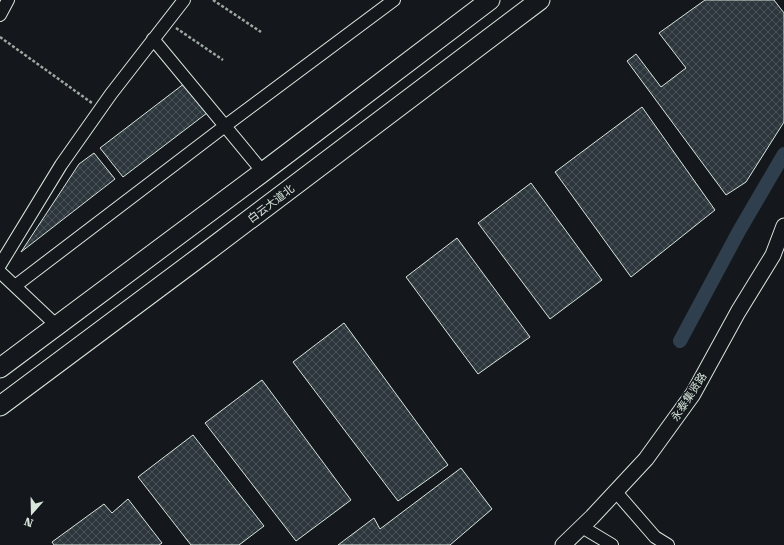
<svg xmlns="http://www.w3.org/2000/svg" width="784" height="545" font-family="'Roboto Serif','Noto Sans SC',serif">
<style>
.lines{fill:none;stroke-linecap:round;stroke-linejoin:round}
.canal{stroke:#2f3f4d;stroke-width:14}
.building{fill:url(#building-cross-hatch);stroke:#d8e6dc}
.minor-casing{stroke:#d8e6dc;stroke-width:14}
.tertiary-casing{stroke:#d8e6dc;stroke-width:17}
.trunk-casing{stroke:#d8e6dc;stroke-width:21}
.path{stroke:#9da8a2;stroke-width:2.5;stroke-dasharray:3 2;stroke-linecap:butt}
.minor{stroke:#14181c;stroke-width:12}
.tertiary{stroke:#14181c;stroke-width:15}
.trunk{stroke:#14181c;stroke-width:19}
.labels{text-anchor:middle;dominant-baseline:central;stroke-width:3;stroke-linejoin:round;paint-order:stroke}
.street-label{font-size:11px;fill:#d8e6dc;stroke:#14181c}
</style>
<defs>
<pattern id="building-cross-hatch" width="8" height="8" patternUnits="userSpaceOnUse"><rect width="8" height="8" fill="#2c363c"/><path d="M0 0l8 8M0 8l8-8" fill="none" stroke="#4a5358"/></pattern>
</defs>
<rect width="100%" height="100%" fill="#14181c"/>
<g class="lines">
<path class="canal" d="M680,341L739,231L784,154"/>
</g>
<path class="building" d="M705,0H774L784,13V122L746,182L726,195L627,61L636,54L661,87L686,68L659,33Z
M185,83L207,113L123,177L100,148Z
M642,107L715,210L631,277L555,172Z
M94,153L115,179L21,252L79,164Z
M531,183L602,280L550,319L478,223Z
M457,238L530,337L478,374L406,277Z
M344,323L448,465L398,501L293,362Z
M262,380L351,500L296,541L205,423Z
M193,435L264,526L239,545H191L138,477Z
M461,468L492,509L450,545H338L374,518L380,529Z
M128,499L162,543L159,545H54L52,542L104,504L112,513Z"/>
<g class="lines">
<g class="minor-casing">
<path id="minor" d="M0,15L8,0
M153,39L263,172
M0,265L61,165L111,94L184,0
M0,272L56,325
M15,286L225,126L394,0
M616,492L655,537L668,545
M582,527L612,545"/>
</g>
<g class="tertiary-casing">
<path id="tertiary" d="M563,545L592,517L646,459L693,394L738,312L773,255L784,226"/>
</g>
<g class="trunk-casing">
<path id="trunk" d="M0,368L263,172L490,0
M0,406L201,256L540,0"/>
</g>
<path class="path" d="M213,0L261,32
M176,28L223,60
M0,37L92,103"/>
<use href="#minor" class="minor"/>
<use href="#tertiary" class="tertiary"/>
<use href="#trunk" class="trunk"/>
</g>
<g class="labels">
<g class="street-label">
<text transform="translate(271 204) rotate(-37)">白云大道北</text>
<text transform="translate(689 397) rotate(-57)">永泰集贤路</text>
</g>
</g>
<g transform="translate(32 513) rotate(200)" stroke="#14181c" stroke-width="3" paint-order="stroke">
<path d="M0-3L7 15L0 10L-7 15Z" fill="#d8e6dc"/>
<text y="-6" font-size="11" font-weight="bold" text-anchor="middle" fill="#d8e6dc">N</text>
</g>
</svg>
